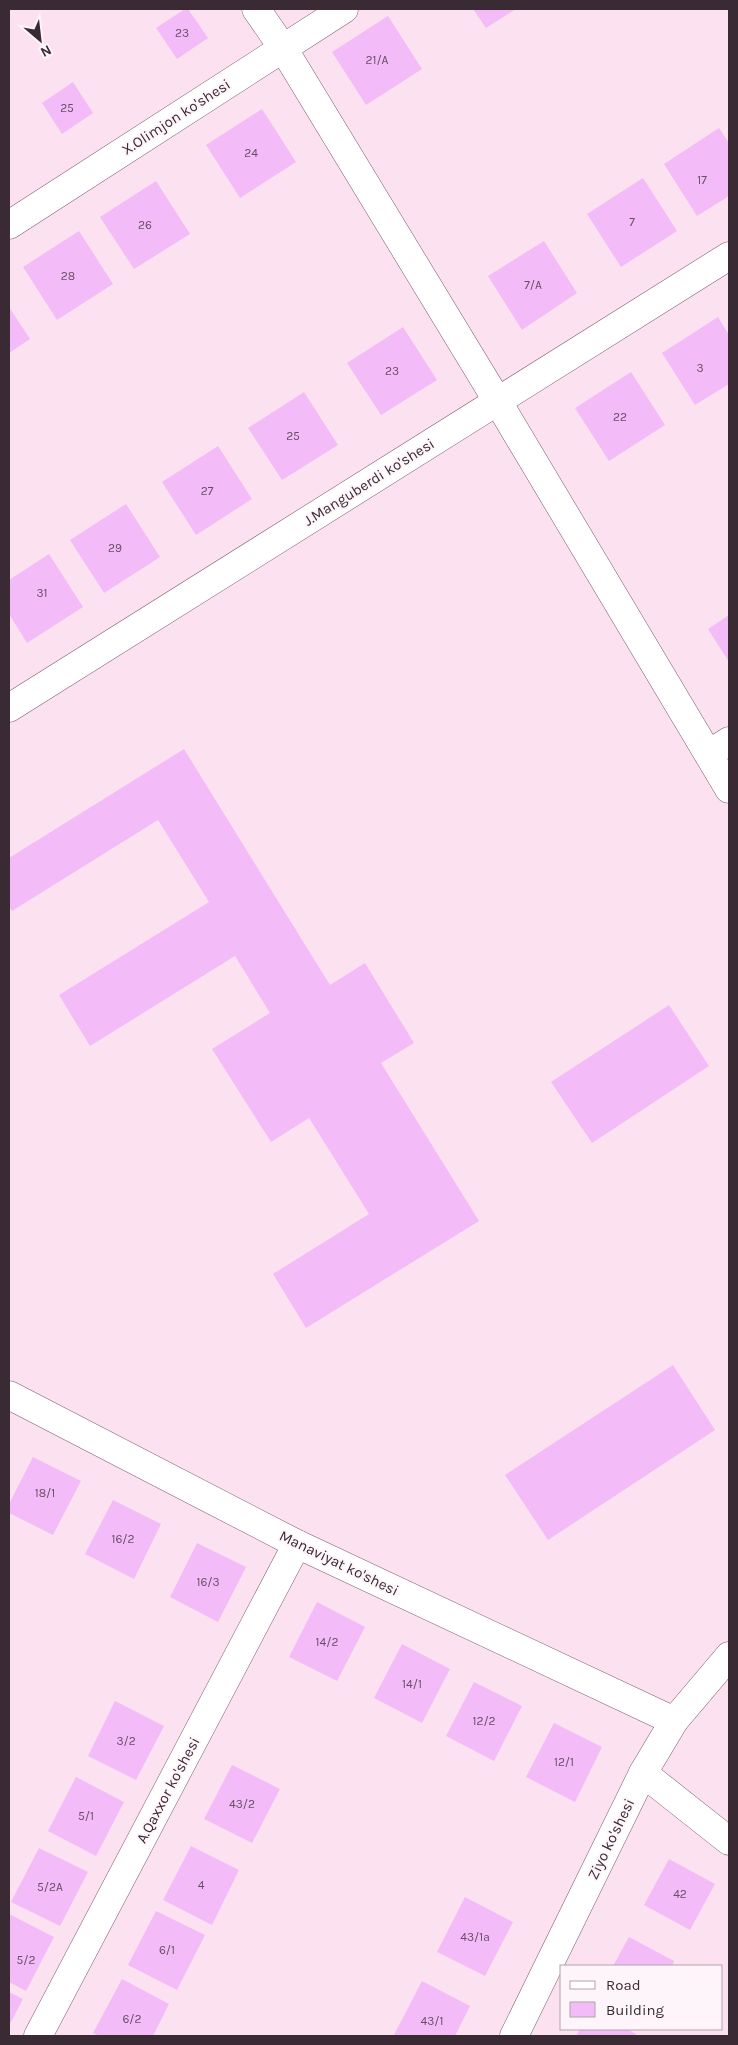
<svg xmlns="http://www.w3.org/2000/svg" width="738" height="2045" font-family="Karla,sans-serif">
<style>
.building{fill:#f3bbf8}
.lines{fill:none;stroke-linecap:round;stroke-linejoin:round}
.minor-casing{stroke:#7f5c70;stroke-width:29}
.minor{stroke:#fff;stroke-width:28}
.labels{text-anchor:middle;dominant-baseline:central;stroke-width:4;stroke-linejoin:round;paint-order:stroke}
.number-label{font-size:12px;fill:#684e64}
.street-label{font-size:15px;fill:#3a2a33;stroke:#fef5fa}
</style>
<rect width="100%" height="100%" fill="#fce2f0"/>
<g class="building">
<polygon points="185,9 188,9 208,38 177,59 156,28"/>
<polygon points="473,9 516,9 486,28"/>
<polygon points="388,16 422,69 366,105 332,52"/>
<polygon points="73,82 93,113 62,134 42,103"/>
<polygon points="262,109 296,162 240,198 206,145"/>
<polygon points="719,128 729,143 729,196 697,216 664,164"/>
<polygon points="643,178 677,231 621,267 587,214"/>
<polygon points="156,181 190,234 134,269 100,217"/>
<polygon points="79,231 113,284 57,320 23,267"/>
<polygon points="544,241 577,293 522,330 488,276"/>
<polygon points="9,307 30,339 9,353"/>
<polygon points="718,317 729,335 729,384 695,405 662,353"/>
<polygon points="403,327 437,380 381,415 347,363"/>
<polygon points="631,372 665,425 609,461 575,408"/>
<polygon points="304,392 338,445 282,480 248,428"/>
<polygon points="218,446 252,499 196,535 162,482"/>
<polygon points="126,504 160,557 104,593 70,540"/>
<polygon points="49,554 83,607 27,643 9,614 9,580"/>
<polygon points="729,615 729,662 708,629"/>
<polygon points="184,749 330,985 365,963 414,1043 381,1063 479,1221 306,1328 273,1274 369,1214 309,1118 271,1142 212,1049 270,1013 235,956 90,1046 59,995 209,902 158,820 12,911 9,906 9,858"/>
<polygon points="669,1005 709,1066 592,1143 551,1082"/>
<polygon points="673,1365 715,1430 548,1540 505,1475"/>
<polygon points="33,1457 81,1481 53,1535 9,1513 9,1504"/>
<polygon points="113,1500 161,1524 134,1579 85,1554"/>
<polygon points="197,1543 246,1567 218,1622 170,1597"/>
<polygon points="317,1602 365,1627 337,1681 289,1657"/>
<polygon points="402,1644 450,1669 422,1723 374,1698"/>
<polygon points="474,1682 522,1706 494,1761 446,1736"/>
<polygon points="115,1701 164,1726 136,1780 88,1756"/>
<polygon points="554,1723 602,1747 575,1802 526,1777"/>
<polygon points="232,1765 280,1789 252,1843 204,1819"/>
<polygon points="76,1777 124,1802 96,1856 48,1831"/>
<polygon points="191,1846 239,1870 212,1925 163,1900"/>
<polygon points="39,1848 88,1872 60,1926 11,1902"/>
<polygon points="669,1859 715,1884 690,1930 644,1905"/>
<polygon points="465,1897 513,1922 485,1976 437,1952"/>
<polygon points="156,1911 205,1935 177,1990 128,1965"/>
<polygon points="9,1914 54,1937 26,1991 9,1982"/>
<polygon points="629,1937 674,1961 672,1966 613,1966"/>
<polygon points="122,1979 169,2004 153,2036 99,2036 93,2033"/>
<polygon points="422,1981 470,2006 455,2036 394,2035"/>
<polygon points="9,1992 23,1999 9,2026"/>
<polygon points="580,2029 627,2029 636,2034 635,2036 576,2036"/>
</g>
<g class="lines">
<g class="minor-casing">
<g id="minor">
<polyline points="256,9 283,48 498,402 729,789"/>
<polyline points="9,225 344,9"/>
<polyline points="9,708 729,256"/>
<polyline points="709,754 729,741"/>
<polyline points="9,1395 297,1544 674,1721"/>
<polyline points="643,1773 729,1841"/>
<polyline points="38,2036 297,1544"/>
<polyline points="514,2036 643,1773 674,1721 729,1656"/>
</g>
</g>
<use href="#minor" class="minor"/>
</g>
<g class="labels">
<g class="number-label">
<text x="182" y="33">23</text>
<text x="377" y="60">21/A</text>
<text x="67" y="108">25</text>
<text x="251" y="153">24</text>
<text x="702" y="180">17</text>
<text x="632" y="222">7</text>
<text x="145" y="225">26</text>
<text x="68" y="276">28</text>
<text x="533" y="285">7/A</text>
<text x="700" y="368">3</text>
<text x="392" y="371">23</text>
<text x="620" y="417">22</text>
<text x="293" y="436">25</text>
<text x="207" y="491">27</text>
<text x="115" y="548">29</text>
<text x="42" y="593">31</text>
<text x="45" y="1493">18/1</text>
<text x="123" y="1539">16/2</text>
<text x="208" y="1582">16/3</text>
<text x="327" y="1642">14/2</text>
<text x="412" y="1684">14/1</text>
<text x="484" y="1721">12/2</text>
<text x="126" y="1741">3/2</text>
<text x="564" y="1762">12/1</text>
<text x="242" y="1804">43/2</text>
<text x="86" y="1816">5/1</text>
<text x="201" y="1885">4</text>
<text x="50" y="1887">5/2A</text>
<text x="680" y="1894">42</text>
<text x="475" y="1937">43/1a</text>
<text x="167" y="1950">6/1</text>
<text x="26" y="1960">5/2</text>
<text x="132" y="2019">6/2</text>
<text x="432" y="2021">43/1</text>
</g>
<g class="street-label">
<text transform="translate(176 117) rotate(-33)">X.Olimjon ko'shesi</text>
<text transform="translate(369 482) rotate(-32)">J.Manguberdi ko'shesi</text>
<text transform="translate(339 1563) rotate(26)">Manaviyat ko'shesi</text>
<text transform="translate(168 1790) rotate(-62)">A.Qaxxor ko'shesi</text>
<text transform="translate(611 1839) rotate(-64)">Ziyo ko'shesi</text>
</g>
</g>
<rect width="738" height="2045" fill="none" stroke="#3a2a33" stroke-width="20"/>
<rect x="560" y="1965" width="162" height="65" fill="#fef5fa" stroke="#b0a4aa"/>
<rect x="570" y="1981" width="25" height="8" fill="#ffffff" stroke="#b0a4aa"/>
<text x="606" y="1990" font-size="15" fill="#3a2a33">Road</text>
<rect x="570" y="2002" width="25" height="15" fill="#f3bbf8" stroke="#b0a4aa"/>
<text x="606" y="2015" font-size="15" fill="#3a2a33">Building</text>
<g transform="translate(40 40) rotate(152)" stroke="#fef5fa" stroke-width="4" paint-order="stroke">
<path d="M0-4L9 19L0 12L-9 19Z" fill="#3a2a33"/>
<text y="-8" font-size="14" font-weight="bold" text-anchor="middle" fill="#3a2a33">N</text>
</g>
</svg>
